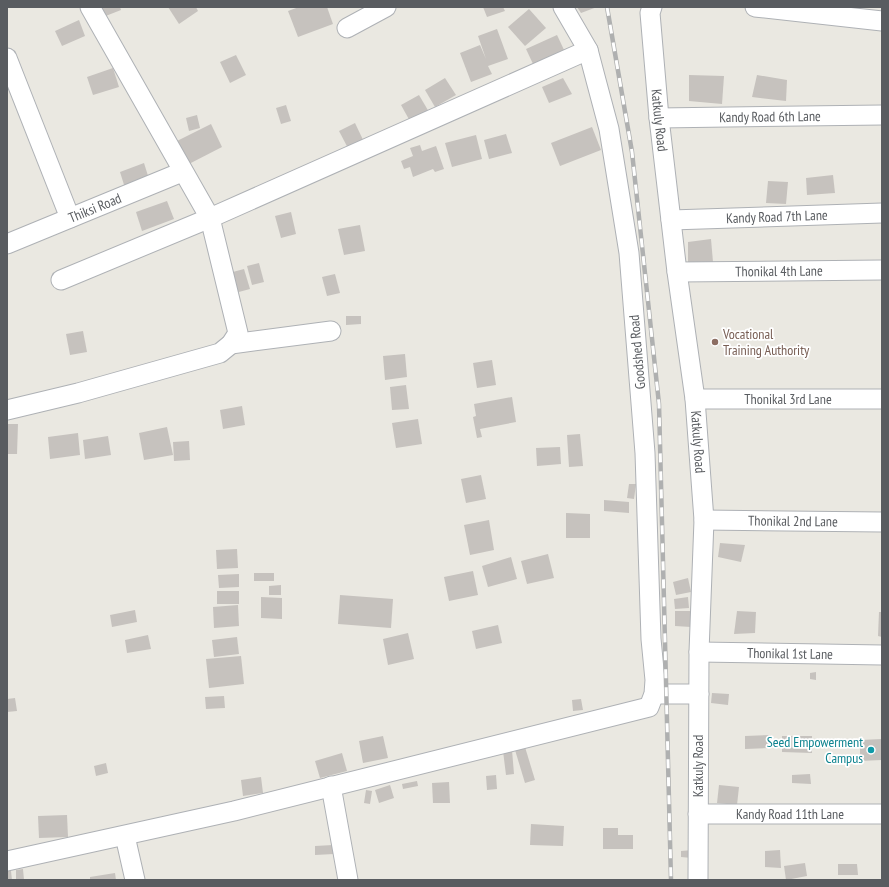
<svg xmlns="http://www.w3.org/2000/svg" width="889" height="887" font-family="'PT Sans Narrow',sans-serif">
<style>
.building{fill:#c6c2be}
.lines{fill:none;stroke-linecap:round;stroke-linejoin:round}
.minor-casing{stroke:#aeb1b5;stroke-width:21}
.minor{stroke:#fff;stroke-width:19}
.rail-casing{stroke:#afb0b0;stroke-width:4.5}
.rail{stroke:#fff;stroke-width:3;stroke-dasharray:9;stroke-linecap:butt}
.education-dot{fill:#8d6e63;stroke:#fff;stroke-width:1.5}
.culture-dot{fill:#0f9aa8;stroke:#fff;stroke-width:1.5}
.labels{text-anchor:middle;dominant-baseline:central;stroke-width:3.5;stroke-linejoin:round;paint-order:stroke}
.street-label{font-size:14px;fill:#595c60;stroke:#fff}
.education-label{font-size:14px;fill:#785e54;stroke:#fff;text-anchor:start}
.culture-label{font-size:14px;fill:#0d838f;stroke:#fff;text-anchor:end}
</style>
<rect width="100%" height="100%" fill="#eae8e1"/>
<g class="building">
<polygon points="94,7 120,7 121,10 98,19"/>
<polygon points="168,7 196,7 198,11 179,24"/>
<polygon points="299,7 327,7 333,24 298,37 288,11"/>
<polygon points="483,7 503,7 505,11 487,17"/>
<polygon points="577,7 597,7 581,13"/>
<polygon points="529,9 546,28 525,46 508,27"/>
<polygon points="79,20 85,36 62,46 55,31"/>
<polygon points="497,29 508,59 488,66 492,74 471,82 460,53 480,45 486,59 478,36"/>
<polygon points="557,35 565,52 534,66 526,49"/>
<polygon points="236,55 246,75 230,83 220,62"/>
<polygon points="113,68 119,87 93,95 87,77"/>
<polygon points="689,75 724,76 722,104 689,101"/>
<polygon points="757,75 787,80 786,101 752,97"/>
<polygon points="445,78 456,95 435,107 425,90"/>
<polygon points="563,78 572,94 549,103 542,87"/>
<polygon points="419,95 429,112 411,123 401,105"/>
<polygon points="286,105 291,121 281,124 276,108"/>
<polygon points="197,115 200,128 189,131 186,118"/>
<polygon points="355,123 365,144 350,152 339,131"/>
<polygon points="211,124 222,147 185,166 173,143"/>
<polygon points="592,127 601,150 560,166 551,143"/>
<polygon points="506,134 512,153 489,159 484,140"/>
<polygon points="476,135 482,159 452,167 445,143"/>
<polygon points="420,145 422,151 436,146 444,169 435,172 433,169 413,177 410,167 404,169 401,161 413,156 410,148"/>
<polygon points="144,163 149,179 125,188 120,172"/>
<polygon points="833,175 835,193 807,195 806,178"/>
<polygon points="768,181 788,182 786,204 766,203"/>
<polygon points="167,201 174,219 142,231 136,212"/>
<polygon points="291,212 296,234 281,238 275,216"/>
<polygon points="360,225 365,251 344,255 338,229"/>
<polygon points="711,239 713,262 688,265 688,242"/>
<polygon points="259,263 264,282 252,285 247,266"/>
<polygon points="244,269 250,289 235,293 229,273"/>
<polygon points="335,274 340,293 327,296 322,277"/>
<polygon points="346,316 361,316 361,324 346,325"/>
<polygon points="83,331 87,352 70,355 66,334"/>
<polygon points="405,354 407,377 385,380 383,356"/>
<polygon points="492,360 496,385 477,388 473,363"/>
<polygon points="406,385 409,409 392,410 390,387"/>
<polygon points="512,397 516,422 480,429 482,437 477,438 473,417 476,416 474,404"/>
<polygon points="242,406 245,425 223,429 220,410"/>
<polygon points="418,419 422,444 396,448 392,423"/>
<polygon points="7,424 18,424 17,454 7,454"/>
<polygon points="167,427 173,455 144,460 139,433"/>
<polygon points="78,433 80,455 50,459 48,437"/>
<polygon points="580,434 583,466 569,467 567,435"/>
<polygon points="108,436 111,455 85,459 83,440"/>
<polygon points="189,441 190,460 174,461 173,442"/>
<polygon points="560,447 561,464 537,466 536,448"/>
<polygon points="481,475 486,499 466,503 461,479"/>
<polygon points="629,484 636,484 634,499 627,498"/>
<polygon points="604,500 629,502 629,513 604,511"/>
<polygon points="566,513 590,514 590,538 566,538"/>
<polygon points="489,520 494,550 470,555 464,525"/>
<polygon points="720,543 745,545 741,562 718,557"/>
<polygon points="237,549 238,568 217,569 216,550"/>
<polygon points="548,554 554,578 527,584 521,561"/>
<polygon points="511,557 517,579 488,587 482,566"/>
<polygon points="473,571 478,595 449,601 444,577"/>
<rect x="254" y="573" width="20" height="8"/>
<polygon points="239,574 239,587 219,588 218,575"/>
<polygon points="688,578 691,592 676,595 673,582"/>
<polygon points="281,585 281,595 269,595 269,586"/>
<rect x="217" y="591" width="22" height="13"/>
<polygon points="340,595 393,599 391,628 338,624"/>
<polygon points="261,597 282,598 282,619 261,618"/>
<polygon points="688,597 689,608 675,609 674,599"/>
<polygon points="238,605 239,626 214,628 213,607"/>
<polygon points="135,610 137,622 112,627 110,615"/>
<polygon points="675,611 691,611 691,627 675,626"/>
<polygon points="737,611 756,612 755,633 734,634"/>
<polygon points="879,612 882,612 882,637 878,636"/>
<polygon points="498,625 502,643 476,649 472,631"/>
<polygon points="408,633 414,659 388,665 383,639"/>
<polygon points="148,635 151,649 127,653 125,640"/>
<polygon points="237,637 239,654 214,657 212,640"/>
<polygon points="241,656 244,684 209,688 206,659"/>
<polygon points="816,672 816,680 810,679 810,673"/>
<polygon points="712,693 729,694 728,705 711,703"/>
<polygon points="224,696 225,708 206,709 205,697"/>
<polygon points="15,698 17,711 7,712 7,699"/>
<polygon points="581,699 583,710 573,711 572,700"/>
<polygon points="771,735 771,748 745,749 745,736"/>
<polygon points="383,736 388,758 363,763 359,741"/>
<polygon points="782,736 812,736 812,753 782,752"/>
<polygon points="882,739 882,760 860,761 860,740"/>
<polygon points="525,747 535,780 525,783 515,750"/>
<polygon points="512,750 514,774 506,775 503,751"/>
<polygon points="342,753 347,771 320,778 315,761"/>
<polygon points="106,763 108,773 96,776 94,766"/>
<polygon points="810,774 811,784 792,783 792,775"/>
<polygon points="496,775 497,789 487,790 486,776"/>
<polygon points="261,777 263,793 243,796 241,780"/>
<polygon points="417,781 418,786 403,789 402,784"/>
<polygon points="449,782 450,803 433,803 432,783"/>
<polygon points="390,785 394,798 379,803 375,790"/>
<polygon points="719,785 739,787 737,805 717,803"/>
<polygon points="366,790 372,791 370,804 364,803"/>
<polygon points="67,815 68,837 39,838 38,816"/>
<polygon points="531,824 564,826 563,846 530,845"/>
<polygon points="603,828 618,828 618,835 633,835 633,849 603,849"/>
<polygon points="333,845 334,854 315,855 315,846"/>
<polygon points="693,850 692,858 681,857 681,851"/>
<polygon points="780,850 781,868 765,867 765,851"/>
<polygon points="805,863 807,876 786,880 784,866"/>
<polygon points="838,864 857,864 858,875 838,875"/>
<polygon points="23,869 24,880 16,880 16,870"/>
<polygon points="7,871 11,871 12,880 7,880"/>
<polygon points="115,873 116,880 90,880 90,877"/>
</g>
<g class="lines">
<g class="minor-casing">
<g id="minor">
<path id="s1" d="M 652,7 L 650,13 L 659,118 L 677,272 L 695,399 L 704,520 L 699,652 L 698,880"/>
<polyline points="755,7 882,21"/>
<polyline points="347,28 386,7"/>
<polyline points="7,58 70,218"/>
<path id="s2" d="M 659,118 L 882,115"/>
<path id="s3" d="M 671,220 L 882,213"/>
<path id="s4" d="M 7,244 L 182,172"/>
<path id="s5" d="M 677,272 L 882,270"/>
<polyline points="61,280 210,218 588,50"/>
<polyline points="231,344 331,331"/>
<path id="s6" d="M 695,399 L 882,399"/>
<polyline points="7,410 78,393 220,353 231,344 238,333 210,218 90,7"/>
<path id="s7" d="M 704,520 L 882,522"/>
<path id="s8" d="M 699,652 L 882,655"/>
<polyline points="654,694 699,694"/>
<polyline points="331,786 348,880"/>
<path id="s9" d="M 698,814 L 882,814"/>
<polyline points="125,836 135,880"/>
<polyline points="7,861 234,811 649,707 654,694 655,680 651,639 645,453 629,253 609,129 597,84 588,50 563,7"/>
</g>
</g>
<use href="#minor" class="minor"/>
<g class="rail-casing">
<polyline id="rail" points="607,7 632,152 659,404 671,880"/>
</g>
<use href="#rail" class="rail"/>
</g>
<circle class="education-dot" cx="715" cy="342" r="4"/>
<circle class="culture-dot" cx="871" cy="750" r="4"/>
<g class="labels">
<g class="street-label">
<text stroke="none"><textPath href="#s2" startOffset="111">Kandy Road 6th Lane</textPath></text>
<text stroke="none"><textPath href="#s1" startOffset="114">Katkuly Road</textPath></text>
<text stroke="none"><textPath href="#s4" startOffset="95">Thiksi Road</textPath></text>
<text stroke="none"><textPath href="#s3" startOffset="106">Kandy Road 7th Lane</textPath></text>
<text stroke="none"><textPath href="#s5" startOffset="102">Thonikal 4th Lane</textPath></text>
<text transform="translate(637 352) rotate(-95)">Goodshed Road</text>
<text stroke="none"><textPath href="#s6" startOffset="93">Thonikal 3rd Lane</textPath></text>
<text stroke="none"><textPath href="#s1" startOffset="438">Katkuly Road</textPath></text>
<text stroke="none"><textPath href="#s7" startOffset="89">Thonikal 2nd Lane</textPath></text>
<text stroke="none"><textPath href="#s8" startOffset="91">Thonikal 1st Lane</textPath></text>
<text transform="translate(698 766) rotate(-90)">Katkuly Road</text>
<text stroke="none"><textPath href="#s9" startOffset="92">Kandy Road 11th Lane</textPath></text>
</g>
<g class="education-label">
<text x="723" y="334">Vocational<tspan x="723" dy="16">Training Authority</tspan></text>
</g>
<g class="culture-label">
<text x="863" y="742">Seed Empowerment<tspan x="863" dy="16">Campus</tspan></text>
</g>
</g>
<rect width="889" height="887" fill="none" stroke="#595c60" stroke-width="16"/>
</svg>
